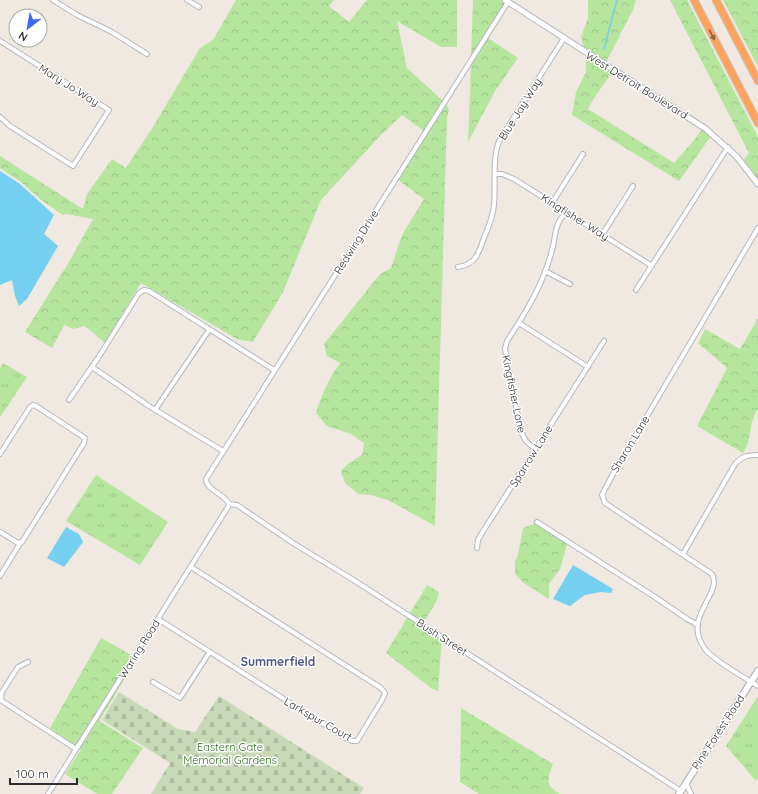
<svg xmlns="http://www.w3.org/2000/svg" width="758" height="794" font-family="Quicksand,sans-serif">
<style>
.grass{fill:url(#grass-tufts)}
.forest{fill:url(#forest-crowns)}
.cemetery{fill:url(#cemetery-stones)}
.water{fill:#75cff0}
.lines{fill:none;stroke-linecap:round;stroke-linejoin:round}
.stream{stroke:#75cff0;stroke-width:1.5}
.minor-casing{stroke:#b4b7c1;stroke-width:6}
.tertiary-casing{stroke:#b4b7c1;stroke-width:7}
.secondary-casing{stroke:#b4b7c1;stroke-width:8}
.motorway-casing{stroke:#c9c9c9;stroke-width:9}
.minor{stroke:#fff;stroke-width:4}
.tertiary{stroke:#fff;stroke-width:5}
.secondary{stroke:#fff;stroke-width:5.5}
.motorway{stroke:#ffa35c;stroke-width:7}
.oneway{fill:#8c6343}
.labels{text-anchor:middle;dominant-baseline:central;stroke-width:3;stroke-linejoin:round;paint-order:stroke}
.street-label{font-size:11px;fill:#2e2e2e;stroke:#fff}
.park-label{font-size:11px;fill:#2c6e1b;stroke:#fff}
.neighbourhood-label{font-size:12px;font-weight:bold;fill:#4d5680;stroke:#fff}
</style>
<defs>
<pattern id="grass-tufts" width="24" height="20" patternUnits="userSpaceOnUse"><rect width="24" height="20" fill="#b6e59e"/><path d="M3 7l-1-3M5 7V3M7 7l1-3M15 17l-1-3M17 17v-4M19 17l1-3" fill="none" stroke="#9dc588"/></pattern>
<pattern id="forest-crowns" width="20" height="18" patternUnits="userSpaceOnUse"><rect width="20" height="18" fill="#b6e59e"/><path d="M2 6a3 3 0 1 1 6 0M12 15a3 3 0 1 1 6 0" fill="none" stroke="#9dc588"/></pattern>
<pattern id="cemetery-stones" width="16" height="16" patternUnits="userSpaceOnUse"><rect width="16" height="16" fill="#c8d9b8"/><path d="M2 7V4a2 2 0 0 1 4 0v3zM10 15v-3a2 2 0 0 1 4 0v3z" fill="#acbb9e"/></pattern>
</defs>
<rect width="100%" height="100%" fill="#efe9e1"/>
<g class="grass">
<polygon points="3,363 27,377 0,417 0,368"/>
<polygon points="96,475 168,522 140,565 66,521"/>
<polygon points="758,696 758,778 756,781 726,746"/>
</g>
<g class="forest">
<polygon points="236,0 334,0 329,6 349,22 367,0 457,0 457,47 441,47 397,21 407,68 443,101 424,131 402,115 379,137 321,200 283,292 253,342 237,339 141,283 105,343 85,326 74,329 64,325 52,348 25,332 69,262 93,219 66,214 63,215 41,200 21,182 0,168 0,156 83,209 87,194 112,159 126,168 153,127 200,48 213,40"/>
<polygon points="473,0 500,0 505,3 471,56"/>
<polygon points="588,0 636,0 633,10 606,62 584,48 581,37 588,18"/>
<polygon points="670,0 687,0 758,137 758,179 744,160 749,153"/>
<polygon points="723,0 758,0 758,67"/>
<polygon points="488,38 518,58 495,91 468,142 471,65"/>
<path d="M 586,55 L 612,72 C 604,85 594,96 588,109 L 674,163 L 695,139 L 702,129 L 711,136 L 679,181 L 572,115 L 576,92 L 586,72 Z"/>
<path d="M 446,104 L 449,109 L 447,118 L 435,526 L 388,500 L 371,495 L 358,494 L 345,483 L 341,471 L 349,463 L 362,455 L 364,443 L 351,434 L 327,426 L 316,413 C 322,394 328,380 340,363 L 327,356 L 324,344 L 380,274 L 391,268 L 402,235 L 424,199 L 398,180 Z"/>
<path d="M 758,318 L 758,409 C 748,422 753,440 743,453 L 697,426 L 727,368 L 698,343 L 705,329 L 740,349 Z"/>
<polygon points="533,524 537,525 567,544 560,569 549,584 549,599 524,583 515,574 515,561 518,555 523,528"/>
<polygon points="427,585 439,592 437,600 423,624 442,637 438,691 431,688 386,653"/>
<polygon points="101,638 133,656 76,746 50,728"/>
<polygon points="137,658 100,720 101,722 143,748 112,794 97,794 65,774 81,750 79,749"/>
<path d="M 461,708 L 553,764 C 548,779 544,785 560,794 L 479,794 L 460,782 Z"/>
</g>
<polygon class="cemetery" points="119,692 178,729 195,732 219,696 364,788 360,794 151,794 170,763 102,720"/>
<g class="water">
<polygon points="0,171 20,184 54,215 44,234 58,246 27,299 19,306 15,296 12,280 0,285"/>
<polygon points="66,527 79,534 83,542 64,567 47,558"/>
<path d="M 573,565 L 613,589 L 611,593 L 601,592 L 585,595 L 570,606 C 566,605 559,601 553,599 Z"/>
</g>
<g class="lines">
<polyline class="stream" points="604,49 617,0"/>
<g class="minor-casing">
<g id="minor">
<polyline points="53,0 77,15 112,32 147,54"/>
<polyline points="187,0 199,7"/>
<polyline points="0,41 109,110 73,166 10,126 0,117"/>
<polyline points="495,174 502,174 514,179 652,266"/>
<polyline points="552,203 583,154"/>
<path d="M 758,228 L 614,472 L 602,495 L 605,503 L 712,574 C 723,595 681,617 705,649 C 713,660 745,678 758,686"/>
<polyline points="602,235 633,186"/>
<path d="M 458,267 C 473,265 478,256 482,243 C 487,231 493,218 494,205 C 496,184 492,160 499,141 L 564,38"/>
<polyline points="545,271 570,284"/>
<polyline points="636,290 728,147"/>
<polyline points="519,323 588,367"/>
<polyline points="92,367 149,406 223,451"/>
<polyline points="69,400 98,358 139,293 144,290 149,291 274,370"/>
<polyline points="155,410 209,330"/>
<path d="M 535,449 L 526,441 L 521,432 L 505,349 L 507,341 C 527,311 545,281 553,246 C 556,233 555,222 567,212"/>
<polyline points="0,454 30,407 33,405 36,406 85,438 84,443 22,542 18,543 0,532"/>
<path d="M 229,504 C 225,494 206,490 206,479 L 508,2"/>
<polyline points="229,504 237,505 293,543 352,579 681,791"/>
<polyline points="537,522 655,597 687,619 698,625"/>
<polyline points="477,548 478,540 482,533 604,341"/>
<path d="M 683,554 L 735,464 C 742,456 748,455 758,455"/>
<polyline points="0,576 21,542"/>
<polyline points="158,619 347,739 352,741 357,741 382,700 385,693 381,688 191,567"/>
<polyline points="28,662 18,667 2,692 1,698 2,701 76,749"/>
<polyline points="153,682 180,698 209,653"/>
<polyline points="686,783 691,794"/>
<polyline points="48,794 228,507 229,504"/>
</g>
</g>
<g class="tertiary-casing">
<polyline id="tertiary" points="505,0 706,129 737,157 758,184"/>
</g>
<g class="secondary-casing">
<polyline id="secondary" points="679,794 758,671"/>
</g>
<g class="motorway-casing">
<g id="motorway">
<polyline points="694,0 758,123"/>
<polyline points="716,0 758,81"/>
</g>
</g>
<use href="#minor" class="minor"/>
<use href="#tertiary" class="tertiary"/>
<use href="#secondary" class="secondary"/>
<use href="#motorway" class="motorway"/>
</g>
<defs><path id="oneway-solid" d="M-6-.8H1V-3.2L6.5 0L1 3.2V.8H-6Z"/></defs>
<use class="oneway" href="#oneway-solid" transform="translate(712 35) rotate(63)"/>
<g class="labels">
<g class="street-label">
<text transform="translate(69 85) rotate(32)">Mary Jo Way</text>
<text transform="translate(637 85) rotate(32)">West Detroit Boulevard</text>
<text transform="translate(520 109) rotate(-58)">Blue Jay Way</text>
<text transform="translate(575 217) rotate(32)">Kingfisher Way</text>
<text transform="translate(356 242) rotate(-58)">Redwing Drive</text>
<text transform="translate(514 394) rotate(78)">Kingfisher Lane</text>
<text transform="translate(630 444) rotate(-59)">Sharon Lane</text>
<text transform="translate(531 456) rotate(-58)">Sparrow Lane</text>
<text transform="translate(442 637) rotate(33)">Bush Street</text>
<text transform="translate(139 649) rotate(-58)">Waring Road</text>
<text transform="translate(318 719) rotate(30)">Larkspur Court</text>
<text transform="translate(718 732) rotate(-57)">Pine Forest Road</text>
</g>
<g class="park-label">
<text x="230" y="747">Eastern Gate<tspan x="230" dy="13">Memorial Gardens</tspan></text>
</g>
<g class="neighbourhood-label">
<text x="278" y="661">Summerfield</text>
</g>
</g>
<g transform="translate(28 28) rotate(211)"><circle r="19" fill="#ffffff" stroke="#ababab"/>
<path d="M0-3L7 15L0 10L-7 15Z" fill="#4264fb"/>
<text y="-6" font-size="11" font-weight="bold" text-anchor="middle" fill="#2e2e2e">N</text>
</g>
<path d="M10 778v6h67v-6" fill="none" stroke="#2e2e2e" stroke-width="2"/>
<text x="16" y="778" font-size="12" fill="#2e2e2e" stroke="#ffffff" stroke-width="3" paint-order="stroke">100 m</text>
</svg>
